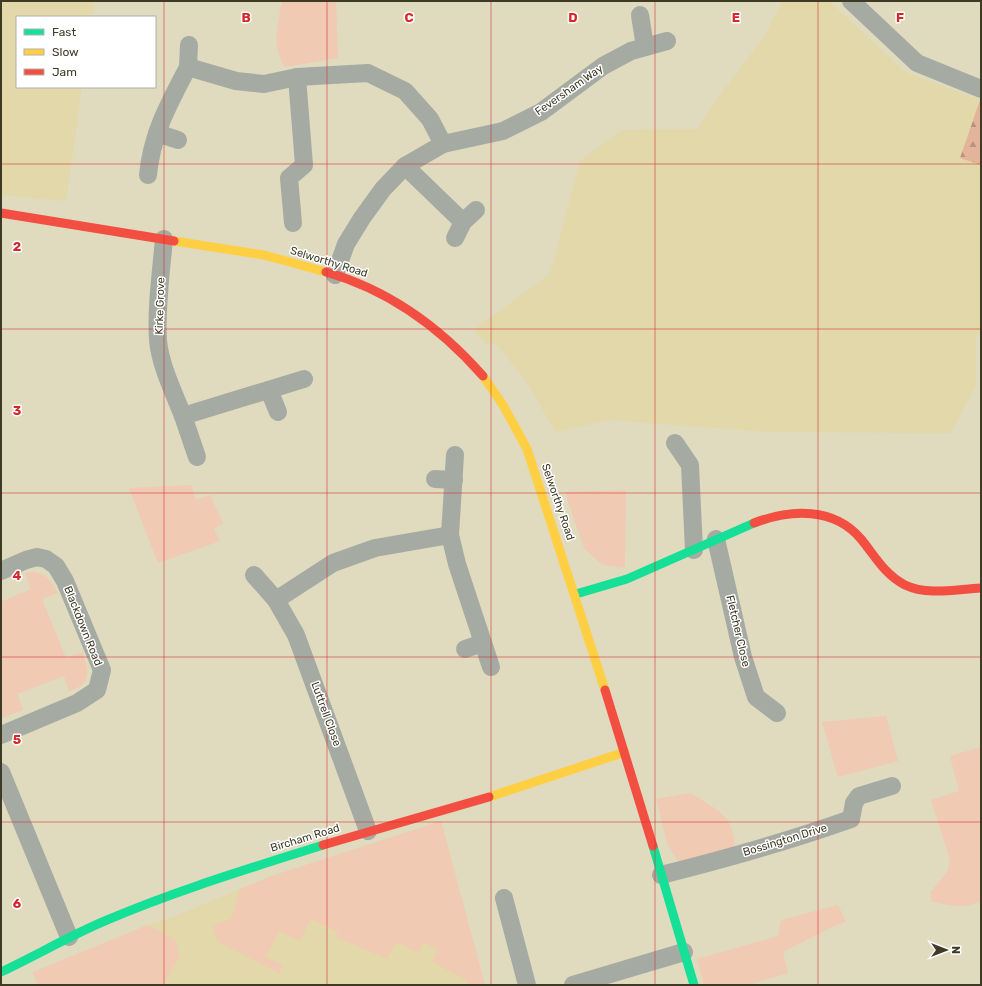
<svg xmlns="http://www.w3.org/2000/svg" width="982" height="986" font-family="Rubik,sans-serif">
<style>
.built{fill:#e2d8aa}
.grass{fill:#f0cab2}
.forest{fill:url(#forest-firs)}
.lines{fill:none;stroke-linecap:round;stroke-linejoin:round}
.street{stroke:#a5aba3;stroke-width:18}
.fast{stroke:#16e098;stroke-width:9}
.slow{stroke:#ffcf43;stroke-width:9}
.jam{stroke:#f24e42;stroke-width:9}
.grid{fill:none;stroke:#d62828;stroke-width:1;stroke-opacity:0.55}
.labels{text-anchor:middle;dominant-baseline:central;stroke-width:3;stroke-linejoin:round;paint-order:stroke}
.street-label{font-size:11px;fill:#3e3a25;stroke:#fff}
.grid-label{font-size:13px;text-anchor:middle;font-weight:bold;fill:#d62828;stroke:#fff;stroke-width:3;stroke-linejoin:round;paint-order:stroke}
</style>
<defs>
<pattern id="forest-firs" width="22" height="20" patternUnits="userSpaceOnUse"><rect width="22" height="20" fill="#e3b499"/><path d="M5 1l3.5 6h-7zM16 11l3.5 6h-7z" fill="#b9937d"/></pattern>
</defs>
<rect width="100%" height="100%" fill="#e0dabe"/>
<g class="built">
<polygon points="1,1 95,1 92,17 17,17 17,87 82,87 66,201 1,195"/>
<polygon points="782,1 829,1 905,72 980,100 961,158 981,165 981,334 976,335 976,386 950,433 767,432 609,420 555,432 531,388 500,348 494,343 487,344 474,330 550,274 580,161 622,130 697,129 723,91 764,37"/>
<polygon points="441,821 485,985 37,985 33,972 148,925 176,916 269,877"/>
</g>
<g class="grass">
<path d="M 282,1 L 336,1 L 338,58 L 285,67 C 271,47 278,24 282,1 Z"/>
<polygon points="191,485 196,500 210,495 223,523 214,529 220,541 158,563 129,488"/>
<polygon points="626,490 625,568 602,565 584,548 565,492"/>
<path d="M 29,572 C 45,571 51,580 58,593 L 42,599 L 66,658 L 82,652 C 90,672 92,683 69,692 L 64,676 L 17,694 L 23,710 L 1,718 L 1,602 L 31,589 L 25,574 Z"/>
<polygon points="886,716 898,761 838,777 822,722"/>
<path d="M 981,747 L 981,901 C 966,910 948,905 932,902 L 930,893 L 947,872 L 950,860 L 931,800 L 959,791 L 950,756 Z"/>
<path d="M 691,793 C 701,800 718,809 725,817 C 732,824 736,842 734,851 L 697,860 L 678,861 L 667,843 L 656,799 Z"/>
<polygon points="441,821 485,985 468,985 467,980 432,962 438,950 424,943 418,953 396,942 387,959 336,937 338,932 311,919 300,941 279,931 266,957 283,965 279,973 217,941 212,926 231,919 240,889 269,877"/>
<polygon points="838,905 846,922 834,926 783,952 788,973 748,985 704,985 697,959 778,936 781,920"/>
<polygon points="148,925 175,940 180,956 163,985 37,985 33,972"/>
</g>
<polygon class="forest" points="980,100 981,100 981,165 960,158"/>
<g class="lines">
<g class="street">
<polyline points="851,1 917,63 981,89"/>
<polyline points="640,15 645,47"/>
<polyline points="188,67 189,45"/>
<polyline points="157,133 178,140"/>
<polyline points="405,166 463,222"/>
<path d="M 148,175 C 152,133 169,104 188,67 L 236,81 L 264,84 L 297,77 L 368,73 L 405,91 L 430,119 L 443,144"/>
<polyline points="293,223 289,178 304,165 297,77"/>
<polyline points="455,238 463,222 476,210"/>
<path d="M 164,239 C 161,273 156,307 158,340 C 160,365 174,393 183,416 L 304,379"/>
<polyline points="335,275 346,244 362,218 383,189 405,166 443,144 503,131 541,112 603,66 631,51 667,41"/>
<polyline points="269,390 278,412"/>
<polyline points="183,416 197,457"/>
<polyline points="675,443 690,465 694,550"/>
<polyline points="435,479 454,480"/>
<polyline points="450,535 455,455"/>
<polyline points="716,539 743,657 756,697 777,713"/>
<polyline points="1,571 26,560 37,557 46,559 56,566 65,581 102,670 97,690 77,703 1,735"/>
<polyline points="254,575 276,600 296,635 368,831"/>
<polyline points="276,600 333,563 375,548 450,535 457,564 491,667"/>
<polyline points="465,649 483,643"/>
<polyline points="1,772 69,937"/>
<path d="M 661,875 C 725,859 789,841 851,819 L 854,803 L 859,796 L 892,786"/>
<polyline points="504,898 527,985"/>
<polyline points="573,985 684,952"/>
</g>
<g class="fast">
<polyline points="576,594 627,579 754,523"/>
<polyline points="653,846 694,985"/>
<path d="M 1,972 C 37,955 71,935 107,920 C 177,890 251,868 323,845"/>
</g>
<g class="slow">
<polyline points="174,241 264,255 326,272"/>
<polyline points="483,376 503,405 527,449 605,690"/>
<polyline points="489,797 625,752"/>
</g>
<g class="jam">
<polyline points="1,213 174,241"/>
<path d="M 326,272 C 389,290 440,327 483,376"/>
<path d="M 754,523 C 791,509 834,507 861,539 C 875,556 885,575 905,585 C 928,596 957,589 981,588"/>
<polyline points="605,690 653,846"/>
<polyline points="323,845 489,797"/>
</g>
</g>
<path class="grid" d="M 164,1 L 164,985M 327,1 L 327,985M 491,1 L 491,985M 655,1 L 655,985M 818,1 L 818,985M 1,164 L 981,164M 1,329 L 981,329M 1,493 L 981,493M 1,657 L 981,657M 1,822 L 981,822"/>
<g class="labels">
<g class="street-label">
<text transform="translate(569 90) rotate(-35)">Feversham Way</text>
<text transform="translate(329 262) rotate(17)">Selworthy Road</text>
<text transform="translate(160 306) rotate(-88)">Kirke Grove</text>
<text transform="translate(558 502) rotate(71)">Selworthy Road</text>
<text transform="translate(83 626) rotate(68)">Blackdown Road</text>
<text transform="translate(738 631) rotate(77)">Fletcher Close</text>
<text transform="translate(326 714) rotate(70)">Luttrell Close</text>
<text transform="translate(305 838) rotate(-17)">Bircham Road</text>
<text transform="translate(785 840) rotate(-17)">Bossington Drive</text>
</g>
</g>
<g class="grid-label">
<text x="246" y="22">B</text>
<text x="409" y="22">C</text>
<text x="573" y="22">D</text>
<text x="736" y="22">E</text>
<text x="900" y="22">F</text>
<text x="17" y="251">2</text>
<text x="17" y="415">3</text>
<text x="17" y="580">4</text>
<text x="17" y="744">5</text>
<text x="17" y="908">6</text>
</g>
<rect width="982" height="986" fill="none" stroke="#3e3a25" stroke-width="4"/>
<rect x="16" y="16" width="140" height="72" fill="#ffffff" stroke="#b2b0a8"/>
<rect x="24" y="29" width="20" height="6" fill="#16e098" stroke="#b2b0a8"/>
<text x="52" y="36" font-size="12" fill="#3e3a25">Fast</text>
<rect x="24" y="49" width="20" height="6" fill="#ffcf43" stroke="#b2b0a8"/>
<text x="52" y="56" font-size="12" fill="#3e3a25">Slow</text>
<rect x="24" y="69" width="20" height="6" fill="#f24e42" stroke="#b2b0a8"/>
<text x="52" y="76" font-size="12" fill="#3e3a25">Jam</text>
<g transform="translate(946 950) rotate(90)" stroke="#ffffff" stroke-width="3" paint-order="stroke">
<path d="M0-3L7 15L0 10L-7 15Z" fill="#3e3a25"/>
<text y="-6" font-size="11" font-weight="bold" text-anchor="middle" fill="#3e3a25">N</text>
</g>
</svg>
